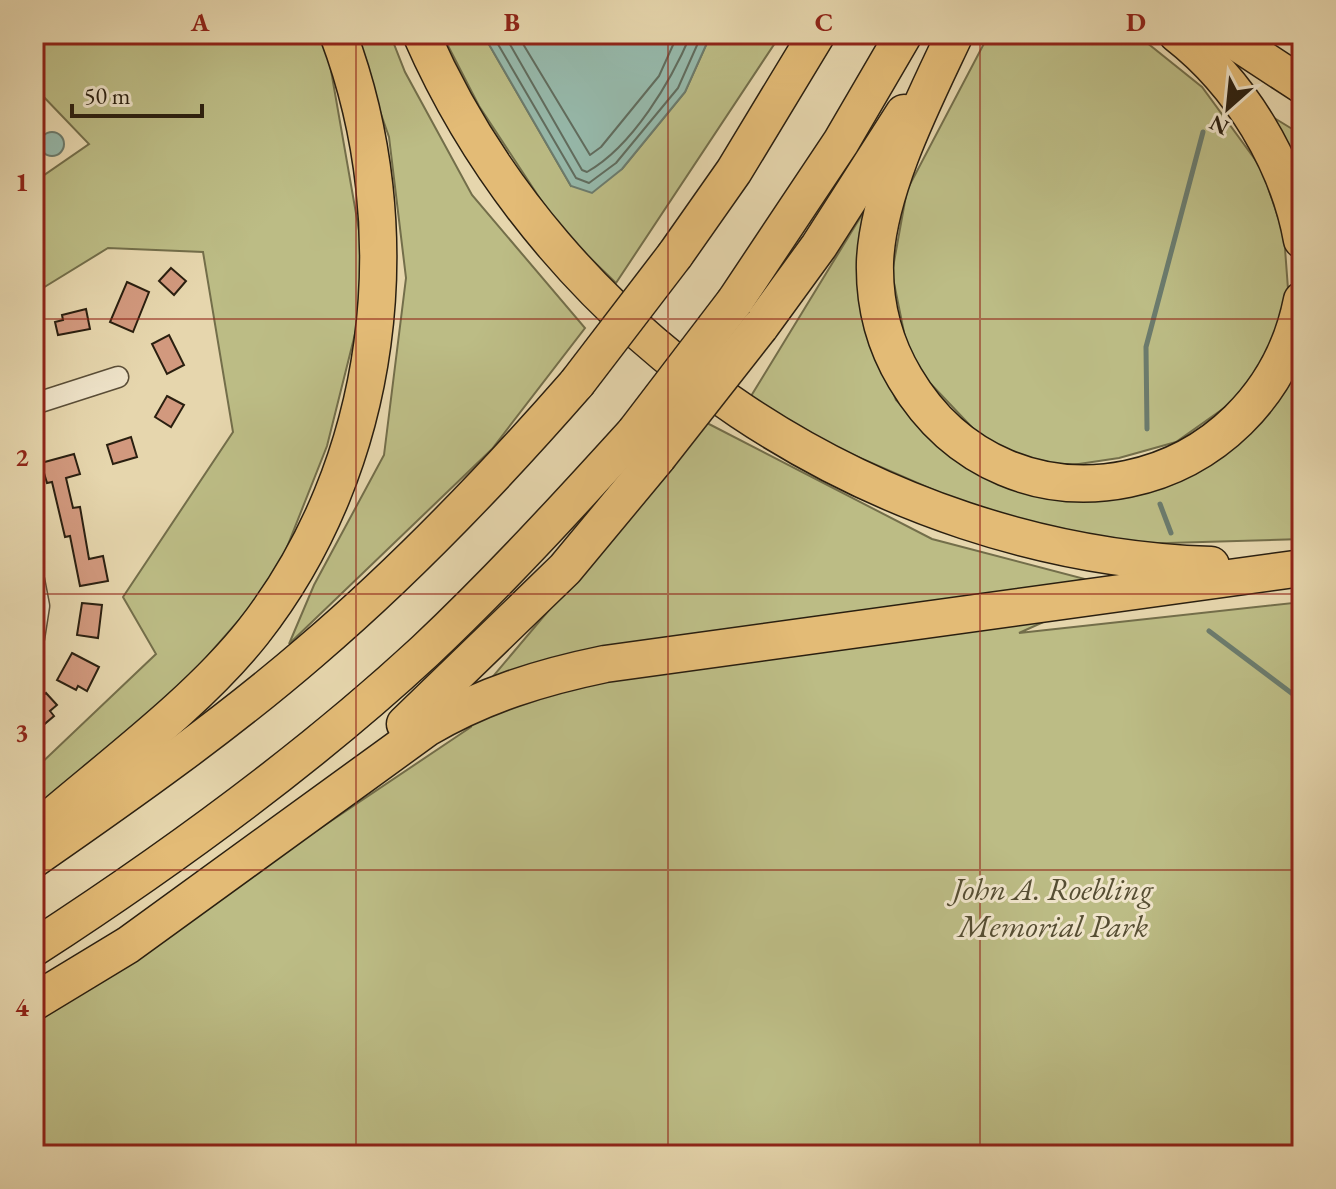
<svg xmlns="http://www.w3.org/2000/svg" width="1336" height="1189" font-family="'EB Garamond',serif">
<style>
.green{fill:#bcbc85;stroke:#736e4a;stroke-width:2}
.water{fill:#96b9ab;stroke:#6b7b6d;stroke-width:2}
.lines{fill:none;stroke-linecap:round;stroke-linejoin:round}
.shore{stroke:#606c5e;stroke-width:2}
.stream{stroke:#6b7b6d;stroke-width:5}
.building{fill:#d2997e;stroke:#2a1f10;stroke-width:2}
.street-casing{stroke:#594d37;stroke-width:23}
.highway-casing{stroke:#2a1f10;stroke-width:39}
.street{stroke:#efe4ca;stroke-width:20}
.highway{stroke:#e3bb76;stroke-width:36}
.highway-bridge-casing{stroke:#2a1f10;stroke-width:39;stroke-linecap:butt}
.highway-bridge{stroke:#e3bb76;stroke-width:36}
.grid{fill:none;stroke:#8f2418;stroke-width:2;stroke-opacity:0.55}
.labels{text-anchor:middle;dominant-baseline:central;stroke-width:6;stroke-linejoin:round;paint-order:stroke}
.park-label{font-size:32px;font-style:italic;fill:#564e33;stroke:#efe4ca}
.neatline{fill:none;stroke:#8f2418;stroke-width:3}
.grid-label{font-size:26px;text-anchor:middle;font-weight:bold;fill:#8f2418}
</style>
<rect width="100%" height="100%" fill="#e6d6ad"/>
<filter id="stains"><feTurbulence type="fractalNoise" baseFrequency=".0025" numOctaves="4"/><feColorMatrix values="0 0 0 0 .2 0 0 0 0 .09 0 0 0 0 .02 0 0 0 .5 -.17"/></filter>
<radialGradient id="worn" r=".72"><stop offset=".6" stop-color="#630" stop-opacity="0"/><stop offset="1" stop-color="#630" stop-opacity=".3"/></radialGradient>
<g class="green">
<polygon points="34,34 318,34 329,59 368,282 327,446 274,580 177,691 34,812 34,770 156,654 123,597 233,432 203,252 108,248 38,291 34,285 34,194 40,178 89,144 39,92 34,94"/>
<polygon points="353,34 390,34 405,72 472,195 585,328 492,449 289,644 314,585 384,455 406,278 389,137"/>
<polygon points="442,34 483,34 571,186 622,169 685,92 711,34 781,34 616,283 560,229 479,106"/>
<polygon points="989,34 1136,34 1202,87 1262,169 1284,235 1288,289 1276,349 1234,401 1176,442 1119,458 1052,468 983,439 910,362 892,273 907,190"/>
<polygon points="1271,116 1302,135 1302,166"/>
<polygon points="863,213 864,321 896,400 953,457 1019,490 1105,499 1173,484 1238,441 1293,380 1302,356 1302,539 1133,544 1014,525 796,430 748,401"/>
<polygon points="707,423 932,539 1119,588 1019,633 1302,602 1302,1155 34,1155 34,1020 471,727 479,693"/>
</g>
<g class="water">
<polygon points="483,34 711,34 685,92 622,169 592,193 571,186"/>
<circle cx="52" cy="144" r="12"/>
</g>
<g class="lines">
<g class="shore">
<polyline points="492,34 576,178 589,183 616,163 678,88 702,34"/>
<path d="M 504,34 L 582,170 L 587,172 C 633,146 671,81 691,34"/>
<polyline points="517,34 590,155 601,147 659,76 678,34"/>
</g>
<g class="stream">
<polyline points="1147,429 1146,347 1203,132"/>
<polyline points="1160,504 1171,533"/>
<polyline points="1209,631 1302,701"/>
</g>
</g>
<g class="building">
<polygon points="171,268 186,281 174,295 159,281"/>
<polygon points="127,282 149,292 133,332 110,322"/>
<polygon points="86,309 90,329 58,335 55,322 63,320 62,315"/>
<polygon points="169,335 184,365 167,374 152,344"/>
<polygon points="167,396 184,405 171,427 155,417"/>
<polygon points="131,437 137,457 113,464 107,445"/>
<polygon points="74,454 80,474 66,478 73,508 80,507 89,559 103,556 108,581 80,586 70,536 65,537 52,482 47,483 41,463"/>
<polygon points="82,603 102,605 98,638 77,635"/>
<polygon points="72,653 99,667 87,691 78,686 76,690 57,680"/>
<polygon points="34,693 39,699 46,693 57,705 50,711 54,716 34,733"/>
</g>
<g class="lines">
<g class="street-casing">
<g id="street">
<polyline points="34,404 118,377"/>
<polyline points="34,580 39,606 34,638"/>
</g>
</g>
<g class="highway-casing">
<g id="highway">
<path d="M 421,34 C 555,341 876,554 1211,565"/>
<path d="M 955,34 C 924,100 878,189 875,262 C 874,303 884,343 905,378 C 1009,554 1263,497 1302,300"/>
<path d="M 1177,34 C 1240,83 1288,162 1302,240"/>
<polyline points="1224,34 1302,85"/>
<polyline points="675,255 734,171 817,34"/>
<polyline points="735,301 841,142 904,34"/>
<polyline points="760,327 819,246 904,113"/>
<polyline points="405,724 565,569 658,457"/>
<path d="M 34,832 C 104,771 196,704 253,632 C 384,465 412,230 338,34"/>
<path d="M 34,859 C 129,793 224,726 311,651 C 407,569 494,478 577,383"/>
<path d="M 34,948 C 171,859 305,762 425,651 C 499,581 567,507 635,432"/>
<path d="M 34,1002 L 128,945 L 427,728 C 483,695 542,677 605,664 L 1302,568"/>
</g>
</g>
<use href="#street" class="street"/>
<use href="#highway" class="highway"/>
<g class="highway-bridge-casing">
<g id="highway-bridge">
<polyline points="577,383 675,255"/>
<polyline points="635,432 735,301"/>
<polyline points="658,457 760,327"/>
</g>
</g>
<use href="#highway-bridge" class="highway-bridge"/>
</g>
<path class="grid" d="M 356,34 L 356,1155M 668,34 L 668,1155M 980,34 L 980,1155M 34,319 L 1302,319M 34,594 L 1302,594M 34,870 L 1302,870"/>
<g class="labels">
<g class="park-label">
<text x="1053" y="889">John A. Roebling<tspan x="1053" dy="37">Memorial Park</tspan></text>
</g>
</g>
<rect width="1336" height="1189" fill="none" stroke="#e6d6ad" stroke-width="88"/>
<g transform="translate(1228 108) rotate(207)" stroke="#efe4ca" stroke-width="6" paint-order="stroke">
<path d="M0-6L14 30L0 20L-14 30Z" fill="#2a1f10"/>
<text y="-12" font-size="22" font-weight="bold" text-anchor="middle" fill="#2a1f10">N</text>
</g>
<path d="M72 104v12h130v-12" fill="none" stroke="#2a1f10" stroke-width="4"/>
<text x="84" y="104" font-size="24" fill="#2a1f10" stroke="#efe4ca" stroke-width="6" paint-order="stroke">50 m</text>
<rect x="44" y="44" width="1248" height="1101" class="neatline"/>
<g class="grid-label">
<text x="200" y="31">A</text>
<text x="512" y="31">B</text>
<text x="824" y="31">C</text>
<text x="1136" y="31">D</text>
<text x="22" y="191">1</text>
<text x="22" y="466">2</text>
<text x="22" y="741">3</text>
<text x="22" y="1016">4</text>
</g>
<rect width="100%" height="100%" filter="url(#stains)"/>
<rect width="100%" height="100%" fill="url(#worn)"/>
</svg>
